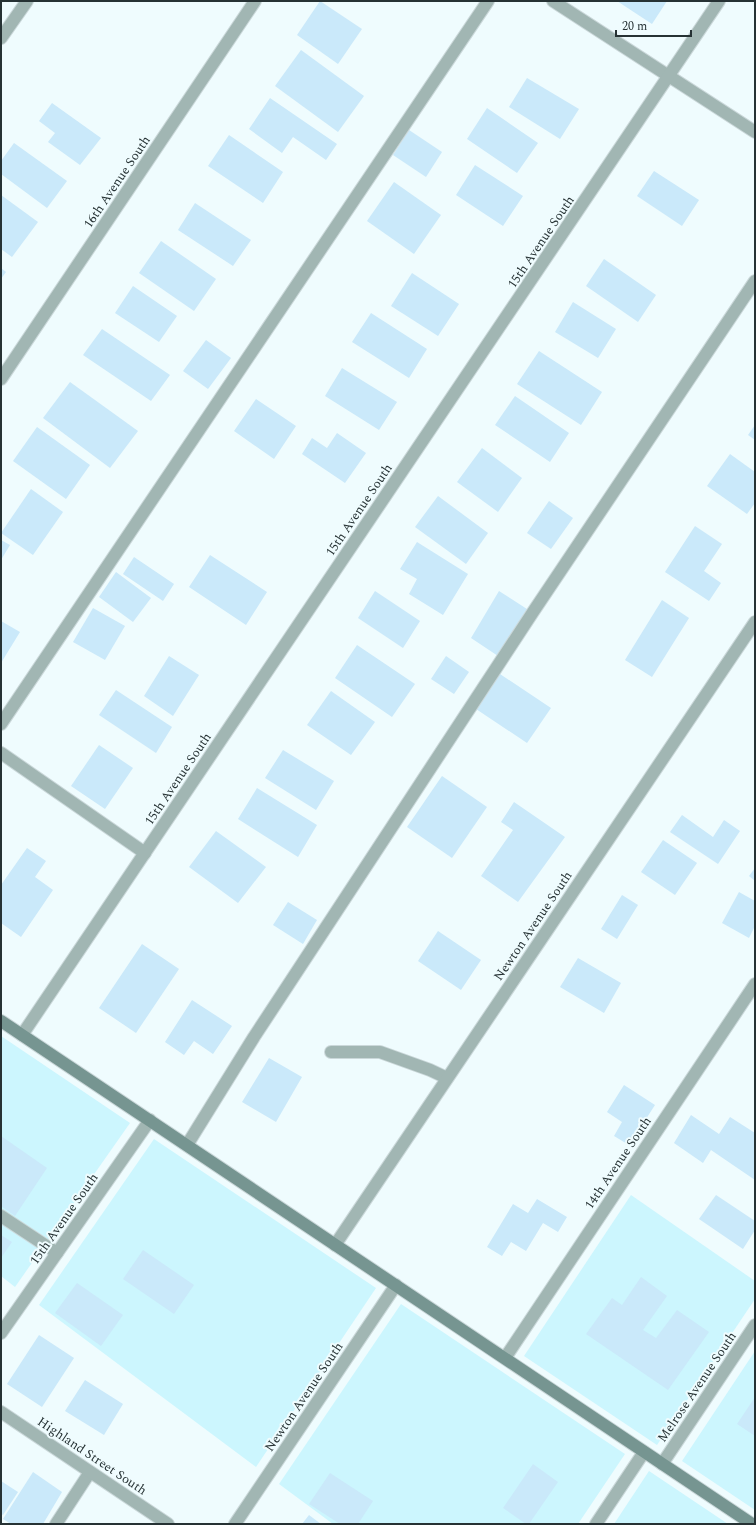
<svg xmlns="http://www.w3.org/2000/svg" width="756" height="1525" font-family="Spectral,serif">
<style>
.built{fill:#ccf6fe}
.building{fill:#cae9fa}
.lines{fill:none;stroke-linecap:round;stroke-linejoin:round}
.lane-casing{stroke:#cbd8da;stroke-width:14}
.street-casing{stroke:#cbd8da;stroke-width:14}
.secondary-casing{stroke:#cbd8da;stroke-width:14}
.lane{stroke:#a1b6b3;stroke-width:12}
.street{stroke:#a1b6b3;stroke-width:12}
.secondary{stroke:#769591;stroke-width:12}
.labels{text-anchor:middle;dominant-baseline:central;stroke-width:4;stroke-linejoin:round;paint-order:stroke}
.street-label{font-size:13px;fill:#263234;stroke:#effcfe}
</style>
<rect width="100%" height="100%" fill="#effcfe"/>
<g class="built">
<polygon points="1,1036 130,1123 15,1287 1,1276"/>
<polygon points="154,1139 376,1288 256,1467 39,1305"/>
<polygon points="631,1195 755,1281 755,1299 657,1445 524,1356"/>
<polygon points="401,1304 625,1454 578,1524 333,1524 279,1484"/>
<polygon points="755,1351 755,1510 682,1461"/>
<polygon points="649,1471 728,1524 614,1524"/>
</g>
<g class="building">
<polygon points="320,1 362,29 338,64 297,35"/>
<polygon points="617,1 667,1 652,24"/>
<polygon points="301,50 364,96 338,132 275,86"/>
<polygon points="527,78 579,109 560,139 509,107"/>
<polygon points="270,98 337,144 326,160 293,137 282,153 249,129"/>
<polygon points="52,103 101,138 80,165 48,142 55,133 39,121"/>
<polygon points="487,108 538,143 517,173 467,139"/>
<polygon points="409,130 442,152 426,177 393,155"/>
<polygon points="229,135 283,172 263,203 208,166"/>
<polygon points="14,143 67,181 47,208 1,174 1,161"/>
<polygon points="475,165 523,196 503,226 456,195"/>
<polygon points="654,171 699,200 682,226 637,196"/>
<polygon points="394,182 441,215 414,254 367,221"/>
<polygon points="1,195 38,222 12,257 1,249"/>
<polygon points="195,203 251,240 233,266 178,230"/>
<polygon points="161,241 216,279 194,311 139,273"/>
<polygon points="604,259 656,295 638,322 586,286"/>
<polygon points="1,268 6,272 1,279"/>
<polygon points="412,273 459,304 438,336 391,306"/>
<polygon points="133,286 177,316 159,342 115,313"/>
<polygon points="573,302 616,329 598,358 555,332"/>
<polygon points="371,313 427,349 409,378 352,342"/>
<polygon points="102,329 170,375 151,401 83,355"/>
<polygon points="206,340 231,358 208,389 183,371"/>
<polygon points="539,351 602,392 581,425 517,384"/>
<polygon points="342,368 397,402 379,430 325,396"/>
<polygon points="70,382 138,431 110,468 43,418"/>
<polygon points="515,396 569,433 550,462 495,425"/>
<polygon points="256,399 296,426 274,459 234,431"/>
<polygon points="755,425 755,440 748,435"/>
<polygon points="37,427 90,465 66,499 13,461"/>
<polygon points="337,433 366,453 345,483 302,454 312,438 327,448"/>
<polygon points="482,448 522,478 498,512 457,482"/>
<polygon points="730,454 755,472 755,503 747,514 707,486"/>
<polygon points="31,489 63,512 33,555 1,533"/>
<polygon points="438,496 488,533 466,564 415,527"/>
<polygon points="549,501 573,518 551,549 527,533"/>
<polygon points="695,526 722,544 704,571 721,583 709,601 665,572"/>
<polygon points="1,540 10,545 1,560"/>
<polygon points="417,542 468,574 443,615 409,594 417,579 400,569"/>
<polygon points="210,555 267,592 246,625 189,587"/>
<polygon points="134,557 174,584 163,601 123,574"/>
<polygon points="116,572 151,598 133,622 99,597"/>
<polygon points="375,591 420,621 403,648 358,618"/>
<polygon points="499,591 527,609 498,656 471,638"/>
<polygon points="662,600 689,618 652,677 625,660"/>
<polygon points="93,608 125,626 105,660 73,642"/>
<polygon points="1,621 20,632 1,663"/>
<polygon points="357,645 415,684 392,717 335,678"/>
<polygon points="169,656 199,675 173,716 144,696"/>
<polygon points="446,656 469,672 454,694 431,679"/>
<polygon points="500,674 551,708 527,743 476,709"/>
<polygon points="116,690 172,727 156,753 99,715"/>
<polygon points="331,691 375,722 351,755 307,725"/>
<polygon points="99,745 133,768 105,809 71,786"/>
<polygon points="283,750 334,781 316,810 265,778"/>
<polygon points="442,776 487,807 452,858 407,827"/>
<polygon points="257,788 317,825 298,857 238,819"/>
<polygon points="514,802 565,837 518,902 481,876 513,830 501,822"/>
<polygon points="682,815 713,837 724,820 740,831 718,864 670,832"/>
<polygon points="216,831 266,867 238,903 189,867"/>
<polygon points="663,840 697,863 675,895 641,872"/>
<polygon points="27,848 46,861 35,877 53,890 21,937 1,923 1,885"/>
<polygon points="755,868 755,881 749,876"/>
<polygon points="739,892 755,901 755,926 749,938 722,923"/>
<polygon points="622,895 638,905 617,939 601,929"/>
<polygon points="288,902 317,920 303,944 273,925"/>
<polygon points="438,931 481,960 461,990 418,961"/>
<polygon points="142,944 179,969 136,1033 99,1008"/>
<polygon points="578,958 621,983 604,1013 560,987"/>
<polygon points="192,1000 232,1026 213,1054 194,1041 184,1055 165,1042"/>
<polygon points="269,1058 302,1077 276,1122 242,1102"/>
<polygon points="624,1085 655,1105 629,1145 614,1136 622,1122 607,1112"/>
<polygon points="691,1115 719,1134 730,1117 755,1133 755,1180 711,1150 703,1163 674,1143"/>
<polygon points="1,1136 47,1168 15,1216 1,1206"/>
<polygon points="716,1195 755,1221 755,1230 743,1249 699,1219"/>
<polygon points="537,1199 567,1217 558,1232 543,1223 526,1251 511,1242 502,1256 487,1247 513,1204 528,1213"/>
<polygon points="1,1235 12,1242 1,1258"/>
<polygon points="143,1250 194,1285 174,1314 123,1279"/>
<polygon points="641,1277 667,1296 643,1330 656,1338 677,1310 709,1332 668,1390 586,1334 612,1298 622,1305"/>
<polygon points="77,1283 123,1315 101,1346 55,1313"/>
<polygon points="39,1335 74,1358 42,1407 7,1384"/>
<polygon points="85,1380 123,1404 104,1435 65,1411"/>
<polygon points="755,1397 755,1436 737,1424"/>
<polygon points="533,1464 558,1482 529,1524 526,1524 503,1508"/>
<polygon points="33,1472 62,1492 43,1524 11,1524 3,1519"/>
<polygon points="330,1473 373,1501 358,1524 340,1524 309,1504"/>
<polygon points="1,1481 18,1492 3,1515 1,1514"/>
<polygon points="309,1515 321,1524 302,1524"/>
</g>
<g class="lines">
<g class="lane-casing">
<g id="lane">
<polyline points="1,38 27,1"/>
<polyline points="1,724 488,1"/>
<polyline points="1,753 145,853"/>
<polyline points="331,1052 380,1052 430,1070 447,1078"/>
<polyline points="187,1145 254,1037 533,612 755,281"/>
<polyline points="1,1216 57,1253"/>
<polyline points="56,1524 90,1472"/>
</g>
</g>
<g class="street-casing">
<g id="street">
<polyline points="553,1 755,132"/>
<polyline points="1,379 255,1"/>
<polyline points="22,1035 719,1"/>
<polyline points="335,1245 755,622"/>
<polyline points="1,1333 150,1120"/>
<polyline points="505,1358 755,984"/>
<polyline points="1,1412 168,1524"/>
<polyline points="662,1464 755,1325"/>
<polyline points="235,1524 396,1285"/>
<polyline points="596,1524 644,1452"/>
</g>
</g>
<g class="secondary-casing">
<polyline id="secondary" points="1,1021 752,1524"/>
</g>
<use href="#lane" class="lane"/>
<use href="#street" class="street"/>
<use href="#secondary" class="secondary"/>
</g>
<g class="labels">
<g class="street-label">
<text transform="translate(117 182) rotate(-56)">16th Avenue South</text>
<text transform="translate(541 242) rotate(-56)">15th Avenue South</text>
<text transform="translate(359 510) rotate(-56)">15th Avenue South</text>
<text transform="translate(178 779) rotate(-56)">15th Avenue South</text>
<text transform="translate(533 926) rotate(-56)">Newton Avenue South</text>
<text transform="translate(618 1163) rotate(-56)">14th Avenue South</text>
<text transform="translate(64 1219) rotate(-55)">15th Avenue South</text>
<text transform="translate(697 1387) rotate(-56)">Melrose Avenue South</text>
<text transform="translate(304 1397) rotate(-56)">Newton Avenue South</text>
<text transform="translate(92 1456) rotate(34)">Highland Street South</text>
</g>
</g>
<rect width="756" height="1525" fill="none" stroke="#263234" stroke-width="4"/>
<path d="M616 30v6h75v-6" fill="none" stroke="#263234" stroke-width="2"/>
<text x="622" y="30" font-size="12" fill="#263234" stroke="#effcfe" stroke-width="3" paint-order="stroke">20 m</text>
</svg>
